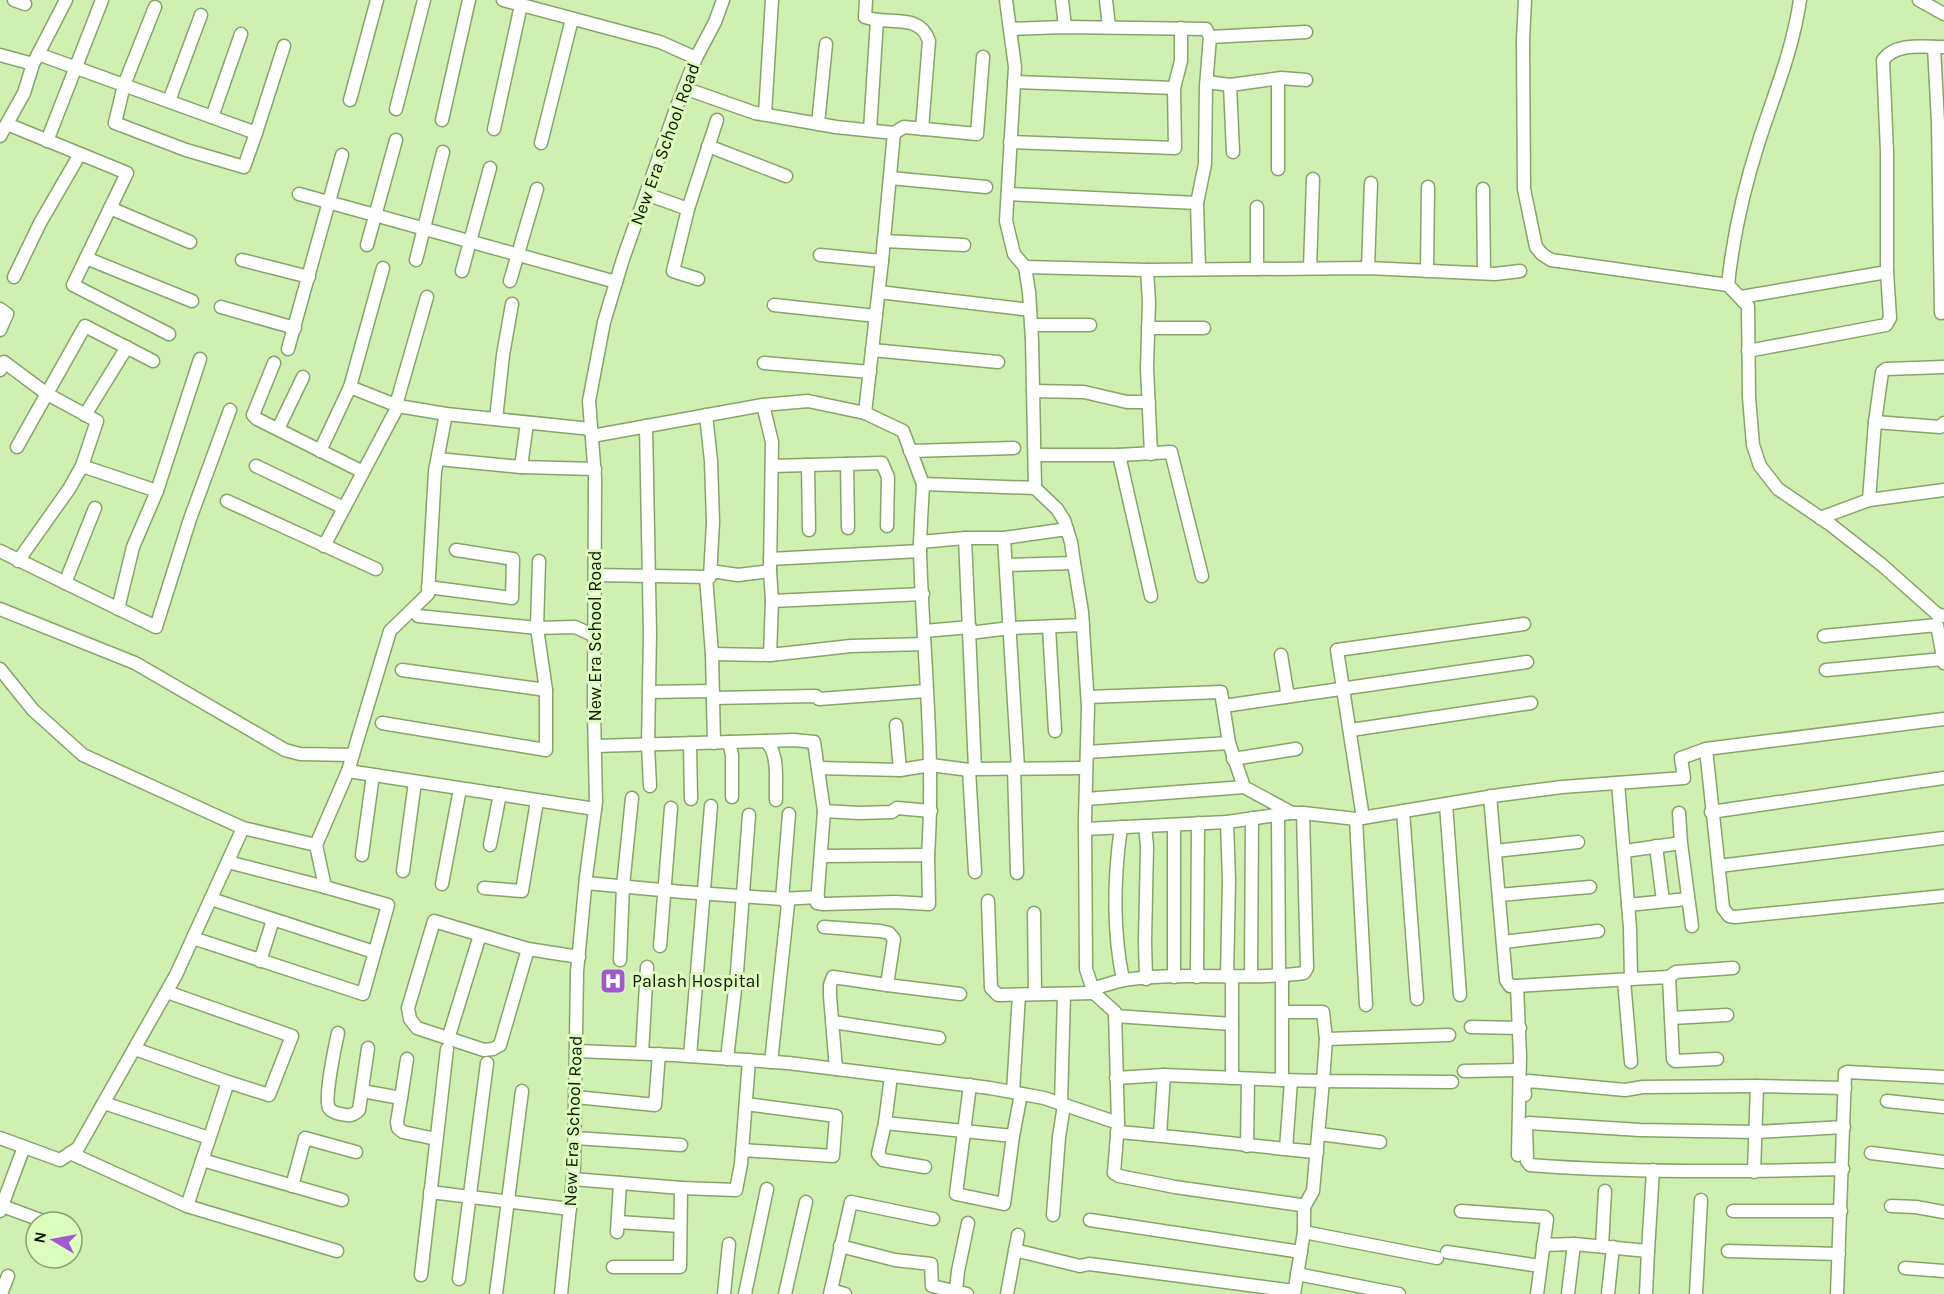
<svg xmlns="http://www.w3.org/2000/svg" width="1944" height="1294" font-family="Karla,sans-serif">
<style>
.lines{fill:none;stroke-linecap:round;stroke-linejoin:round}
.minor-casing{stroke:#87a469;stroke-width:15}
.minor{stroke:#fff;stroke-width:12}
.labels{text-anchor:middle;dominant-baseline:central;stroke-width:6;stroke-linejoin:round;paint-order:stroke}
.street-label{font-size:18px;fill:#0b1501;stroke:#ddfdbe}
.poi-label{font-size:18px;fill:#0b1501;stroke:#ddfdbe;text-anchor:start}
</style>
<rect width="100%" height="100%" fill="#d0f0b1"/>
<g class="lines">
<g class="minor-casing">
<g id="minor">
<polyline points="14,0 25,4"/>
<polyline points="503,0 660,42 696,58"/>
<path d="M 866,0 L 865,17 C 888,26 920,12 929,41 L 922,129"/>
<polyline points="1006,0 1015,67 1006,221 1014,254 1025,267 1029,292 1032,340 1035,488"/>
<polyline points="1062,0 1065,27"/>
<polyline points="1106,0 1109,27"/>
<polyline points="1525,0 1523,40 1524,189 1536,247 1542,254 1551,260 1728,285 1748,306 1749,397 1753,445 1760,466 1778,489 1831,525 1882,565 1937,614 1944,616"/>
<polyline points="1919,0 1944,14"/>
<polyline points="155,7 124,85 115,123 186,150 244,167 256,133"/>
<polyline points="1010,29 1065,27 1206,29 1210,37 1206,86 1205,164 1197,203"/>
<polyline points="1210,37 1306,32"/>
<polyline points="1934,47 1938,122 1941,313"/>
<polyline points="38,54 256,133 284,46"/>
<polyline points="0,55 33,64"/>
<polyline points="1278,79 1278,169"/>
<polyline points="1014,82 1174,88"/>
<polyline points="1207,82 1230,85 1281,78 1306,80"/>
<polyline points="1230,85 1233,152"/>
<polyline points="684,88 755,113 836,127 894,133 882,261 865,413"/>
<polyline points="350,100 377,0"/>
<polyline points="169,101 201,15"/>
<polyline points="396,109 424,0"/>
<polyline points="765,114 772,0"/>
<polyline points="212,117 241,34"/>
<polyline points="442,120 469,0"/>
<polyline points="7,124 127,173 73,285 169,334"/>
<polyline points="818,124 826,44"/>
<polyline points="494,129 521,5"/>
<polyline points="870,130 877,20"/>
<polyline points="894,133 904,127 977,134 983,57"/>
<polyline points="0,136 24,93 33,64 66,0"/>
<polyline points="47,141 102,0"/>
<polyline points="1010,142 1175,148 1174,88 1181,61 1181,28"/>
<polyline points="541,143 572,19"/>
<polyline points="708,146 786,176"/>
<polyline points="890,178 986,187"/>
<polyline points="1483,189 1484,273"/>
<polyline points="299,194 616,282"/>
<polyline points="646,194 688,209 673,271 698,279"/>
<polyline points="1008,194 1197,203 1199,269"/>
<polyline points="1257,207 1257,269"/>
<polyline points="110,208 190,242"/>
<polyline points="688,209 717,120"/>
<polyline points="884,241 964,245"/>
<polyline points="367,245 396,140"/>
<polyline points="820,255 882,261"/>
<polyline points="86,258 192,301"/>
<polyline points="242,260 309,277"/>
<polyline points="416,260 443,152"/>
<polyline points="1025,267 1147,270 1149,302 1147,368 1151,454"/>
<polyline points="1310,268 1313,179"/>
<polyline points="1368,268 1371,183"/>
<polyline points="1147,270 1368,268 1495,274 1520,271"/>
<polyline points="462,271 490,168"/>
<polyline points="1427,271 1428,187"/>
<polyline points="14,277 40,223 80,154"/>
<polyline points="510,281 537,189"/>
<path d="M 1728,285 C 1733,236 1744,188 1759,141 C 1774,95 1793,49 1800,0"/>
<polyline points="879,292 1030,310"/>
<path d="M 1741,297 L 1887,272 L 1887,152 L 1883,60 C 1896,42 1924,47 1944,47"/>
<polyline points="774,305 876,316"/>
<polyline points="221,307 295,328"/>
<polyline points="0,309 7,314 0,330"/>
<polyline points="1031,325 1090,325"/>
<polyline points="1148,328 1204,328"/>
<polyline points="288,349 342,155"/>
<polyline points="872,350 998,362"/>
<polyline points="1748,351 1886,325 1890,318 1887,272"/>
<polyline points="274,363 253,415 257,419 363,472"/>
<polyline points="764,363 870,372"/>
<polyline points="0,370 4,362 47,394 97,421 82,466 69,489 18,561"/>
<polyline points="350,387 398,406 446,414 591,429"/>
<polyline points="1033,391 1084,392 1127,402 1149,402"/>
<polyline points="396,405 427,297"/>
<polyline points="85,415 127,347"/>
<polyline points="496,419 503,355 512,304"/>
<polyline points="1875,422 1940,427 1944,423"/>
<polyline points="646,426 650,634 648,745 650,786"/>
<polyline points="278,429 303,377"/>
<polyline points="592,436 763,405 808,401 865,413 903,431 923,484 1035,488 1057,509 1064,520 1071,542 1074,563 1082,612 1088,707 1085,819 1086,969 1094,993 1115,1012 1118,1123 1114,1173 1119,1176 1175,1187 1301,1205 1304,1207 1304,1232 1294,1294"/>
<polyline points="17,447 85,326 153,361"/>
<polyline points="320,451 350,387 383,268"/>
<polyline points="910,451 1014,448"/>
<polyline points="1035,455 1119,455 1151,596"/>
<polyline points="1119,455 1171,452 1202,576"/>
<polyline points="438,459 521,467 595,469"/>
<polyline points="847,464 848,528"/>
<polyline points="808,465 809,530"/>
<polyline points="82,466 157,491 133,547 118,609"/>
<polyline points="256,466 344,508"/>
<polyline points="772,466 882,463 888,477 887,526"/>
<polyline points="521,467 527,423"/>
<path d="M 923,484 C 922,506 920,530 920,552 C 923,653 935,754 928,855"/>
<polyline points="157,491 200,359"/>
<polyline points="1869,500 1875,422 1882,372 1886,369 1944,367"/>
<polyline points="227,501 376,569"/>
<polyline points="1820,518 1869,500 1944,490"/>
<polyline points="965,538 975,769 1086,768"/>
<polyline points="1004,538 1018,768"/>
<polyline points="920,542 965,538 1004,538 1067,529"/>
<polyline points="324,546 398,406"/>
<polyline points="0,551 156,627 190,519 230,410"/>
<polyline points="770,559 920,551"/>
<polyline points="1006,565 1074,563"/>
<polyline points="711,571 738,575 770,571 772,442 763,405"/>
<polyline points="770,571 772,601 923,594"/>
<polyline points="595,575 710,577 713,522 711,461 706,415"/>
<polyline points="706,577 712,654 714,743"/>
<polyline points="65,583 95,508"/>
<polyline points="428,587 512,598 513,559 456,550"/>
<polyline points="772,601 770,655 851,646 924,644"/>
<polyline points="0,609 135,663 285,750 300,754 353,755"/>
<polyline points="418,616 537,628 575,627 595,636"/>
<polyline points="1049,627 1055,731"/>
<polyline points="924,631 970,627"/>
<polyline points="970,633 1010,628 1083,625"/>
<polyline points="1824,636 1937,625 1944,663"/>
<polyline points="712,654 770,655"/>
<polyline points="0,669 33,710 83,755 243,828"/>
<polyline points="402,670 546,690"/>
<polyline points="1826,670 1943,659"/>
<polyline points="649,692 713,691"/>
<polyline points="1088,697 1221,692 1229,743 1244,787 1292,813 1303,813 1356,819 1500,795 1562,787 1684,778 1681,758 1706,749 1944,719"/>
<polyline points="1285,697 1527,662"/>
<polyline points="713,698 816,696 819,699 926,691"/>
<polyline points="1224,706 1285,697 1287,691 1281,655"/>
<polyline points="382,723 546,750 546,690 537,628 539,561"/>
<polyline points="896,725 900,770 931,765 969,770 975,769"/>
<polyline points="1351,730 1531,703"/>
<polyline points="765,741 794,740 814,742 824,811 817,903 823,904 895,902 929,904 928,855 822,856"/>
<polyline points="729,742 732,755 732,797"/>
<polyline points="690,743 691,799"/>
<path d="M 595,746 L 765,741 C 780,752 775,782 776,800"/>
<polyline points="1706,749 1723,908 1729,916 1735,917 1944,896"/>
<polyline points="1087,752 1229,743"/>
<polyline points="1233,759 1296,749"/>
<polyline points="818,768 900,770"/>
<polyline points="1014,768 1017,873"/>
<polyline points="969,770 975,872"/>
<polyline points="348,771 595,809"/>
<polyline points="1490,796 1506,980 1510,986 1517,986 1520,1056 1518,1155"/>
<polyline points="1086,799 1244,787"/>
<polyline points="1446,804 1460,995"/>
<polyline points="824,811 859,813 892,812 897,808 931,811"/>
<polyline points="1403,811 1417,999"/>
<polyline points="1711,812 1944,778"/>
<polyline points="1679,813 1681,843 1692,926"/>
<polyline points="789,814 782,899 818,897"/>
<polyline points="1278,815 1279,976"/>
<polyline points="1363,818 1337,650 1524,624"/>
<polyline points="1356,819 1366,1005"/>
<polyline points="1174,825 1174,977"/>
<polyline points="1145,826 1147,846 1145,942 1146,979"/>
<path d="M 1121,827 C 1114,876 1113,932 1123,980"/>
<polyline points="1085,829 1227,822 1290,813"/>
<polyline points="490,845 500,794"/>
<polyline points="1656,846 1663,901"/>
<polyline points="1495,851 1578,842"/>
<polyline points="1625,851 1681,843"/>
<polyline points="362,855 373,775"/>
<polyline points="228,862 325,887"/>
<polyline points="1719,866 1944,838"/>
<polyline points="403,871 415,782"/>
<polyline points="586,883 683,892 782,899 788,904 771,1062"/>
<polyline points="442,884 460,789"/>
<polyline points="484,888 522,891 537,801"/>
<polyline points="1499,895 1590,887"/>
<polyline points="211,899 374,952"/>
<polyline points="988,901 991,988 998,995 1094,993"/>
<polyline points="1628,905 1687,899"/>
<polyline points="1034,913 1035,994"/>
<polyline points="824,927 880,931 889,933 894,939 887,985 833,977 830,985 830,996 836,1069"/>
<polyline points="193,938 363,994 388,905 325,887 316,845"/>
<polyline points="1503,942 1598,931"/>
<polyline points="660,946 671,808"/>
<polyline points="528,949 500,1045 493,1049 484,1050 417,1028 410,1019 408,1008 434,921 528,949 579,957"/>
<polyline points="620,960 623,886 632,798"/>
<polyline points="260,961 273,920"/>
<polyline points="1251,976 1252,818"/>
<polyline points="1197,977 1198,823"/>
<polyline points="1227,977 1229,881 1227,822"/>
<polyline points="1669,977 1676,972 1733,968"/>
<polyline points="1631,979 1669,977 1673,1059 1675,1061 1717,1059"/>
<polyline points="1624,980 1631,1062"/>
<polyline points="1282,982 1282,1080 1323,1081 1313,1191 1304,1207"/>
<polyline points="887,985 960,994"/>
<polyline points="1517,986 1631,979 1630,928 1618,783"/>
<path d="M 1092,989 C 1103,986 1113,982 1124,980 C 1183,971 1245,981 1304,973 L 1307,968 L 1303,813"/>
<polyline points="167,992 292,1036 269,1095 228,1082"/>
<polyline points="1283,1012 1323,1012 1326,1039 1323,1081 1452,1082"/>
<polyline points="1115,1016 1232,1024 1232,976"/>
<polyline points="1671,1018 1727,1015"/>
<polyline points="833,1022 939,1038"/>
<polyline points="1471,1027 1520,1028"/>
<path d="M 338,1033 C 335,1046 324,1099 329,1108 C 332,1113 337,1113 341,1114 C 349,1116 353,1116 359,1110 L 368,1048"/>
<polyline points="448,1039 480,935"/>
<polyline points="1326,1039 1449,1035"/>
<polyline points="577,1051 674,1055 788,1063 990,1088 1044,1098 1118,1123"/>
<polyline points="642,1053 647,967"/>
<polyline points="690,1056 711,806"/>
<polyline points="727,1059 737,972 749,815"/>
<polyline points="1464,1071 1519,1070"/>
<polyline points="891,1076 885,1123 1013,1136 1021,1094"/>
<polyline points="1116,1078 1164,1075 1283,1080"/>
<polyline points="1232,1078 1232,1024"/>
<polyline points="970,1085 956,1194 1004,1204 1013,1136"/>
<polyline points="362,1091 401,1098 397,1122 398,1128 403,1132 436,1139"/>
<polyline points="1013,1092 1019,995"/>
<polyline points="1525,1095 1524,1087 1529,1081 1625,1090 1643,1087 1757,1086"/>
<polyline points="576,1097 655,1105 659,1054"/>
<polyline points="401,1098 407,1059"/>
<polyline points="1887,1101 1944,1107"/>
<polyline points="104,1103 209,1138"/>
<polyline points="1061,1104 1064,994"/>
<polyline points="885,1123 878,1154 883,1160 925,1167"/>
<path d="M 1117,1132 C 1184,1137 1250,1146 1317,1152"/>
<polyline points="1320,1134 1380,1142"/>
<polyline points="1160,1135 1164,1075"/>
<polyline points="0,1138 60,1160 78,1148 176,975 243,828 316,845 348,771 390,631 428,594 435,471 446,414"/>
<polyline points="575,1138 681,1145"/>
<polyline points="1247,1146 1248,1079"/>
<polyline points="1286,1149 1291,1081"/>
<polyline points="742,1150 833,1156 836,1116 746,1104"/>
<polyline points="70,1153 187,1206 228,1082 135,1049"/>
<polyline points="1871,1153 1944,1162"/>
<polyline points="202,1160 342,1200"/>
<path d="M 1843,1169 C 1739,1172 1633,1173 1530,1165 L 1527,1161 L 1526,1126 L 1529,1123 L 1640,1130 L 1756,1132 L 1844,1127"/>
<polyline points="1754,1172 1757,1086 1845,1088"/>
<polyline points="573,1179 681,1188 680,1267 613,1267"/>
<polyline points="292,1186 305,1138 356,1152"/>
<polyline points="681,1188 736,1190 741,1164 749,1060"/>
<polyline points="430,1192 570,1209"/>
<polyline points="0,1205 43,1221"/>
<polyline points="187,1206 337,1251"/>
<polyline points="1891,1206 1916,1207 1944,1212"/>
<polyline points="0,1211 24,1147"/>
<polyline points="1461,1211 1545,1217 1547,1219 1537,1294"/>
<polyline points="1733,1211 1841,1211"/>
<polyline points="1053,1215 1059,1137 1064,1105"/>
<polyline points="1090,1220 1301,1252"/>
<polyline points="618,1222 680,1226"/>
<polyline points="617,1232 620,1183"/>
<polyline points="1304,1232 1437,1258"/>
<polyline points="1543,1245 1574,1244 1648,1251 1646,1294"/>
<polyline points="840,1246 895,1260 931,1264 932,1286 967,1294"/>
<polyline points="1602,1246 1605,1191"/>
<polyline points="1015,1250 1080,1266 1089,1264 1294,1291"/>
<polyline points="1648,1251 1653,1170"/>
<polyline points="1728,1251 1839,1254"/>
<polyline points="1447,1252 1540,1266"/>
<polyline points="1905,1268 1944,1271"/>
<polyline points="1297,1274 1399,1294"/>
<polyline points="421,1275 447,1049"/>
<polyline points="459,1279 487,1063"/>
<polyline points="831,1290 851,1202 933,1219"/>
<polyline points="956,1291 958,1271 968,1223"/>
<polyline points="1,1294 8,1276"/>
<polyline points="496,1294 522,1091"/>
<polyline points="561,1294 574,1167 577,972 586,877 596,802 594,712 595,477 589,401 604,322 623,259 677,106 696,58 715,22 723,0"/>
<polyline points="724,1294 729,1244"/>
<polyline points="745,1294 767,1189"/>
<polyline points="785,1294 806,1202"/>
<polyline points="830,1294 831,1290 845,1294"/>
<polyline points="1007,1294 1018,1235"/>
<polyline points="1568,1294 1574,1244"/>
<polyline points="1608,1294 1613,1247"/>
<polyline points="1696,1294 1701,1200"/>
<polyline points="1837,1294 1845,1073 1847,1072 1944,1077"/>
</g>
</g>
<use href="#minor" class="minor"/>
</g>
<defs>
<g id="hospital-square" transform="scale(1.35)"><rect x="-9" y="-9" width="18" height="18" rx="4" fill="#9f5ace" stroke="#ddfdbe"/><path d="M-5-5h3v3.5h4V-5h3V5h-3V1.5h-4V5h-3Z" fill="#fff"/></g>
</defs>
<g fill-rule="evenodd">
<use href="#hospital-square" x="613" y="981"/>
</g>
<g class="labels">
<g class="street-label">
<text transform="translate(665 144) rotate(-70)">New Era School Road</text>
<text transform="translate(595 636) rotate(-90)">New Era School Road</text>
<text transform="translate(573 1121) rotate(-88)">New Era School Road</text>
</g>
<g class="poi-label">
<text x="632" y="981">Palash Hospital</text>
</g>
</g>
<g transform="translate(54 1240) rotate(280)"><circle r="28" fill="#ddfdbe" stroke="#89a072" stroke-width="1.5"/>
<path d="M0-4.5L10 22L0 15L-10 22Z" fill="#9f5ace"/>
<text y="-9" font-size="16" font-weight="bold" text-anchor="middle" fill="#0b1501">N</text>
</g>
</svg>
